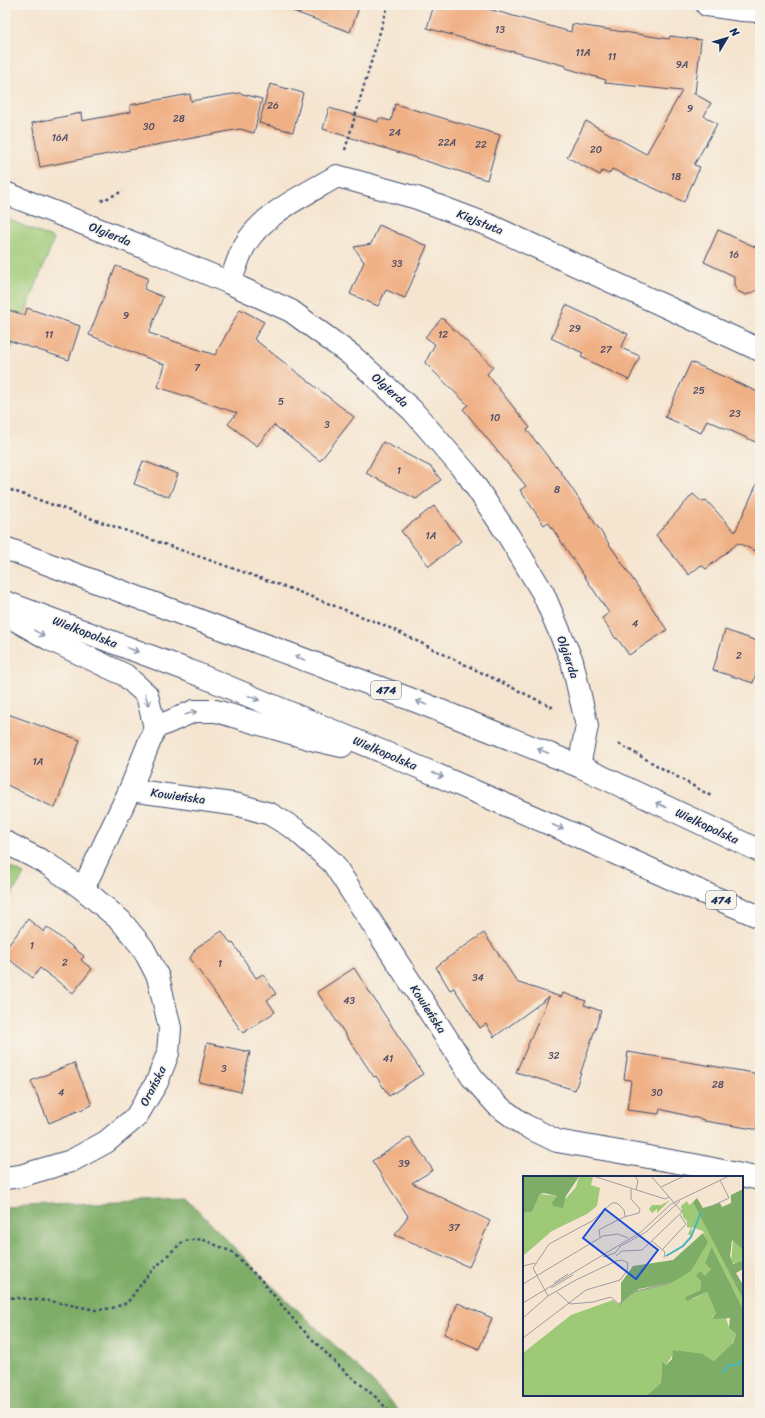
<svg xmlns="http://www.w3.org/2000/svg" width="765" height="1418" font-family="Sriracha,sans-serif">
<style>
.green{fill:#9ec976;stroke:#5c7c6a}
.forest{fill:#7ead67;stroke:#4c6e62}
.building{fill:#f0b085}
.lines{fill:none;stroke-linecap:round;stroke-linejoin:round}
.minor-casing{stroke:#3c4a6f;stroke-width:24}
.primary-casing{stroke:#3c4a6f;stroke-width:24}
.path{stroke:#3c4a6f;stroke-width:2.5;stroke-dasharray:3 3;stroke-linecap:butt}
.minor{stroke:#fff;stroke-width:22}
.primary{stroke:#fff;stroke-width:22}
.oneway{stroke:#8d97ae}
.labels{text-anchor:middle;dominant-baseline:central;stroke-width:3;stroke-linejoin:round;paint-order:stroke}
.number-label{font-size:10px;fill:#504f68}
.shield{fill:#f7f3e8;stroke:#5d6a87;stroke-width:1}
.shield-label{font-size:11px;font-weight:bold;fill:#1b2f5e}
.street-label{font-size:12px;fill:#1b2f5e;stroke:#f7f3e8}
.inset-river{fill:none;stroke:#44b4bd;stroke-width:2}
.inset-road{fill:none;stroke:#9e9ca2;stroke-width:1}
.view{fill:#1d4ed8;fill-opacity:0.15;stroke:#1d4ed8;stroke-width:2}
.inset-edge{fill:none;stroke:#1b2f5e;stroke-width:2}
</style>
<rect width="100%" height="100%" fill="#f7f3e8"/>
<filter id="ink" filterUnits="userSpaceOnUse"><feTurbulence type="fractalNoise" baseFrequency=".025" numOctaves="2"/><feDisplacementMap in="SourceGraphic" scale="8" xChannelSelector="R" yChannelSelector="G"/><feConvolveMatrix kernelMatrix="1 2 1 2 8 2 1 2 1" color-interpolation-filters="sRGB"/></filter>
<filter id="wash" filterUnits="userSpaceOnUse"><feTurbulence type="fractalNoise" baseFrequency=".012" numOctaves="4" result="noise"/><feDisplacementMap in="SourceGraphic" scale="16" xChannelSelector="R" yChannelSelector="G"/><feGaussianBlur stdDeviation="0.9" result="paint"/><feColorMatrix in="noise" values="0 0 0 0 0 0 0 0 0 0 0 0 0 0 0 0 0 1.4 0 .05"/><feComposite in="paint" operator="in"/></filter>
<g filter="url(#wash)">
<rect width="100%" height="100%" fill="#f5e5d0"/>
<g class="green">
<polygon points="5,218 54,239 5,365"/>
<polygon points="5,865 24,874 5,906"/>
</g>
<polygon class="forest" points="187,1199 265,1279 368,1377 401,1413 5,1413 5,1207"/>
<g id="blocks">
<g class="building">
<polygon points="284,5 360,5 350,32 284,8"/>
<polygon points="434,5 474,5 571,32 572,24 669,39 670,36 701,40 695,93 693,93 711,103 704,116 717,124 694,165 700,167 684,202 612,169 609,174 602,171 600,175 567,157 586,121 646,154 682,91 605,83 606,80 566,68 566,66 511,51 511,52 427,28"/>
<polygon points="270,84 303,93 293,132 259,123"/>
<polygon points="239,93 262,99 254,133 240,129 40,167 32,123 81,113 82,121 131,112 130,105 190,94 191,101"/>
<polygon points="395,104 500,135 487,180 323,129 329,108 378,122 379,118 391,121"/>
<polygon points="379,225 427,246 405,298 386,290 378,306 350,294 364,262 354,247 371,244"/>
<polygon points="718,230 760,249 760,289 746,295 737,291 734,285 734,276 704,262"/>
<polygon points="116,266 148,278 144,289 163,297 149,333 215,355 240,309 264,322 254,339 354,417 320,461 274,425 257,446 228,424 237,413 158,387 165,365 89,335"/>
<polygon points="566,305 628,334 621,348 640,356 629,380 581,357 583,353 551,338"/>
<polygon points="27,308 80,326 69,360 5,339 5,309 25,315"/>
<polygon points="442,318 493,367 487,374 530,428 527,430 555,466 556,465 667,630 629,655 617,638 616,639 602,618 609,613 548,522 544,525 520,490 526,486 463,409 468,405 425,363 435,344 425,337"/>
<polygon points="691,362 760,393 760,444 707,420 701,433 665,417"/>
<polygon points="383,442 431,467 441,480 416,499 366,473"/>
<polygon points="143,461 178,474 169,497 134,484"/>
<polygon points="760,477 760,553 738,543 706,569 701,565 689,575 656,535 693,494 702,502 706,500 735,532"/>
<polygon points="434,506 461,541 429,566 401,531"/>
<polygon points="725,630 760,642 760,660 753,683 713,670"/>
<polygon points="5,713 80,740 55,808 5,784"/>
<polygon points="28,919 44,932 47,927 84,956 81,960 92,969 73,993 40,968 33,978 5,956 5,950"/>
<polygon points="222,931 231,944 233,943 256,978 263,974 276,994 267,1000 275,1012 243,1033 190,958 196,948"/>
<polygon points="484,933 518,983 519,983 561,997 563,993 586,1001 584,1005 601,1011 575,1090 516,1072 549,997 494,1037 486,1024 480,1028 454,988 450,990 436,967 446,959"/>
<polygon points="354,968 423,1074 389,1096 376,1076 374,1077 317,992"/>
<polygon points="207,1043 250,1052 241,1092 199,1082"/>
<polygon points="628,1052 760,1074 760,1130 704,1121 704,1120 660,1109 659,1114 627,1110 631,1080 624,1079"/>
<polygon points="74,1063 92,1105 49,1123 31,1081"/>
<polygon points="410,1137 433,1170 412,1183 490,1221 469,1267 395,1235 408,1216 372,1161"/>
<polygon points="458,1303 492,1318 479,1349 444,1334"/>
</g>
</g>
</g>
<g filter="url(#ink)">
<use href="#blocks" fill-opacity="0" stroke="#3c4a6f" stroke-width="1"/>
<g class="lines">
<g class="minor-casing">
<g id="minor">
<polyline points="707,5 742,10 760,11"/>
<polyline points="5,193 151,250 230,283 291,311 351,355 412,410 468,475 508,535 543,593 572,661 587,726 579,766"/>
<path d="M 230,283 C 235,270 238,257 245,245 C 263,213 307,194 337,176 L 417,198 L 491,226 L 760,350"/>
<polyline points="130,790 239,805 270,814 295,829 333,863 472,1077 497,1105 524,1125 557,1141 694,1165 760,1179"/>
<polyline points="5,842 46,863 83,889 121,921 143,948 158,977 170,1028 168,1053 157,1082 136,1117 106,1142 71,1161 20,1176 5,1178"/>
<polyline points="83,889 130,790 155,728"/>
</g>
</g>
<g class="primary-casing">
<g id="primary">
<polyline points="5,548 421,703 579,766 760,851"/>
<polyline points="5,602 190,671 400,759 566,831 681,883 760,917"/>
<polyline points="5,614 49,639 125,675 147,695 155,728 194,711 216,711 315,740 342,746"/>
</g>
</g>
<g class="path">
<polyline points="345,150 388,5"/>
<polyline points="101,201 123,191"/>
<polyline points="5,488 294,590 386,626 554,708"/>
<polyline points="619,744 711,796"/>
<polyline points="5,1297 50,1301 96,1310 112,1308 127,1303 148,1275 171,1252 184,1241 202,1239 232,1252 262,1281 298,1325 341,1368 378,1399 390,1413"/>
</g>
<use href="#minor" class="minor"/>
<use href="#primary" class="primary"/>
</g>
<defs><path id="oneway-shaft" d="M-6 0H5M1.5-3L5.5 0L1.5 3" fill="none" stroke-width="1.6" stroke-linecap="round" stroke-linejoin="round"/></defs>
<g class="oneway">
<use href="#oneway-shaft" transform="translate(39 633) rotate(29)"/>
<use href="#oneway-shaft" transform="translate(133 650) rotate(21)"/>
<use href="#oneway-shaft" transform="translate(300 658) rotate(-159)"/>
<use href="#oneway-shaft" transform="translate(254 698) rotate(23)"/>
<use href="#oneway-shaft" transform="translate(147 700) rotate(71)"/>
<use href="#oneway-shaft" transform="translate(422 703) rotate(-159)"/>
<use href="#oneway-shaft" transform="translate(191 713) rotate(-18)"/>
<use href="#oneway-shaft" transform="translate(543 751) rotate(-158)"/>
<use href="#oneway-shaft" transform="translate(438 775) rotate(23)"/>
<use href="#oneway-shaft" transform="translate(661 805) rotate(-155)"/>
<use href="#oneway-shaft" transform="translate(558 827) rotate(23)"/>
</g>
</g>
<g class="labels">
<g class="number-label">
<text x="500" y="30">13</text>
<text x="583" y="53">11A</text>
<text x="612" y="57">11</text>
<text x="682" y="65">9A</text>
<text x="273" y="106">26</text>
<text x="690" y="109">9</text>
<text x="179" y="119">28</text>
<text x="149" y="127">30</text>
<text x="395" y="133">24</text>
<text x="60" y="138">16A</text>
<text x="447" y="143">22A</text>
<text x="481" y="145">22</text>
<text x="596" y="150">20</text>
<text x="676" y="177">18</text>
<text x="734" y="255">16</text>
<text x="397" y="264">33</text>
<text x="126" y="316">9</text>
<text x="575" y="329">29</text>
<text x="49" y="335">11</text>
<text x="443" y="335">12</text>
<text x="606" y="350">27</text>
<text x="197" y="368">7</text>
<text x="699" y="391">25</text>
<text x="281" y="402">5</text>
<text x="735" y="414">23</text>
<text x="495" y="418">10</text>
<text x="327" y="425">3</text>
<text x="399" y="471">1</text>
<text x="557" y="490">8</text>
<text x="431" y="536">1A</text>
<text x="635" y="624">4</text>
<text x="739" y="656">2</text>
<text x="38" y="762">1A</text>
<text x="32" y="946">1</text>
<text x="65" y="963">2</text>
<text x="220" y="964">1</text>
<text x="478" y="978">34</text>
<text x="349" y="1001">43</text>
<text x="554" y="1056">32</text>
<text x="388" y="1059">41</text>
<text x="224" y="1069">3</text>
<text x="718" y="1085">28</text>
<text x="61" y="1093">4</text>
<text x="657" y="1093">30</text>
<text x="404" y="1164">39</text>
<text x="454" y="1228">37</text>
</g>
<g class="shield">
<rect x="371" y="681" width="30" height="18" rx="3"/>
<rect x="706" y="891" width="30" height="18" rx="3"/>
</g>
<g class="shield-label">
<text x="386" y="690">474</text>
<text x="721" y="900">474</text>
</g>
<g class="street-label">
<text transform="translate(480 222) rotate(22)">Kiejstuta</text>
<text transform="translate(110 234) rotate(22)">Olgierda</text>
<text transform="translate(390 390) rotate(42)">Olgierda</text>
<text transform="translate(85 632) rotate(21)">Wielkopolska</text>
<text transform="translate(568 657) rotate(71)">Olgierda</text>
<text transform="translate(385 753) rotate(23)">Wielkopolska</text>
<text transform="translate(178 796) rotate(8)">Kowieńska</text>
<text transform="translate(707 826) rotate(25)">Wielkopolska</text>
<text transform="translate(428 1009) rotate(57)">Kowieńska</text>
<text transform="translate(153 1086) rotate(-63)">Orańska</text>
</g>
</g>
<g transform="translate(523 1176)">
<rect width="220" height="220" fill="#f5e5d0"/>
<path d="M 56,0 L 70,1 L 68,9 L 77,12 L 74,30 L 64,38 L 29,55 L 0,80 L 0,37 L 9,36 L 17,18 L 34,20 L 29,26 L 40,26 L 53,11 ZM 147,24 L 134,37 L 134,33 L 129,37 L 126,33 L 129,29 L 138,29 ZM 164,25 L 166,29 L 170,26 L 178,38 L 220,123 L 220,133 L 189,71 L 188,93 L 178,105 L 177,114 L 162,121 L 170,123 L 184,116 L 193,137 L 189,142 L 203,142 L 206,152 L 213,158 L 208,171 L 191,185 L 180,178 L 162,178 L 153,174 L 143,189 L 139,185 L 138,207 L 123,220 L 0,220 L 0,177 L 48,139 L 90,124 L 95,128 L 108,116 L 149,105 L 169,93 L 184,66 L 180,55 L 169,51 L 168,60 L 165,58 L 168,52 L 164,51 L 164,45 L 160,41 L 158,30 ZM 210,64 L 220,74 L 220,85 L 213,88 L 208,86 Z" fill="#9ec976"/>
<path d="M 0,0 L 55,0 L 55,2 L 43,20 L 40,32 L 30,30 L 29,26 L 34,20 L 21,17 L 17,18 L 9,36 L 0,37 ZM 220,13 L 220,74 L 209,64 L 207,80 L 210,88 L 220,85 L 220,93 L 213,97 L 220,109 L 220,123 L 170,26 L 174,22 L 180,32 L 197,27 L 199,31 L 208,27 L 208,19 ZM 180,57 L 185,66 L 168,95 L 150,106 L 116,113 L 98,126 L 98,107 L 110,90 L 150,84 ZM 189,71 L 220,133 L 220,220 L 123,220 L 138,207 L 139,185 L 143,189 L 149,183 L 150,174 L 180,178 L 191,185 L 210,167 L 213,158 L 206,152 L 207,142 L 189,143 L 193,137 L 184,116 L 164,125 L 162,121 L 177,114 L 178,105 L 173,100 L 177,95 L 182,100 L 188,93 L 182,87 Z" fill="#7ead67"/>
<path class="inset-river" d="M 143,80 L 160,70 L 168,61 L 178,36M 199,197 L 206,189 L 214,189 L 220,183"/>
<path class="inset-road" d="M 70,0 L 142,23 L 146,21M 112,0 L 115,5 L 113,14M 138,11 L 161,0M 189,30 L 206,22 L 197,4M 77,61 L 76,54 L 83,50 L 101,41 L 116,37 L 117,33 L 108,23 L 108,13M 129,65 L 142,76 L 141,82M 96,71 L 123,56 L 157,25M 139,74 L 163,48 L 157,39M 93,80 L 99,75 L 119,74 L 159,36 L 128,0M 80,81 L 92,77 L 97,71M 0,90 L 12,87M 31,107 L 45,98M 0,108 L 80,60 L 95,58 L 105,62M 28,112 L 50,99M 34,116 L 47,128 L 70,126 L 88,121 L 97,129M 25,120 L 10,92 L 26,68 L 69,45 L 89,27 L 94,27 L 101,34 L 102,40M 0,127 L 118,56 L 148,28 L 206,0M 96,129 L 110,116 L 148,107M 0,142 L 25,120 L 53,104 L 93,85 L 99,84 L 105,87 L 104,95 L 97,104 L 63,114 L 0,162"/>
<path class="view" d="M 82,33 L 135,74 L 113,103 L 60,62 Z"/>
<rect width="220" height="220" class="inset-edge"/>
</g>
<rect width="765" height="1418" fill="none" stroke="#f7f3e8" stroke-width="20"/>
<g transform="translate(727 38) rotate(52)" stroke="#f7f3e8" stroke-width="3" paint-order="stroke">
<path d="M0-3L7 15L0 10L-7 15Z" fill="#1b2f5e"/>
<text y="-6" font-size="11" font-weight="bold" text-anchor="middle" fill="#1b2f5e">N</text>
</g>
</svg>
